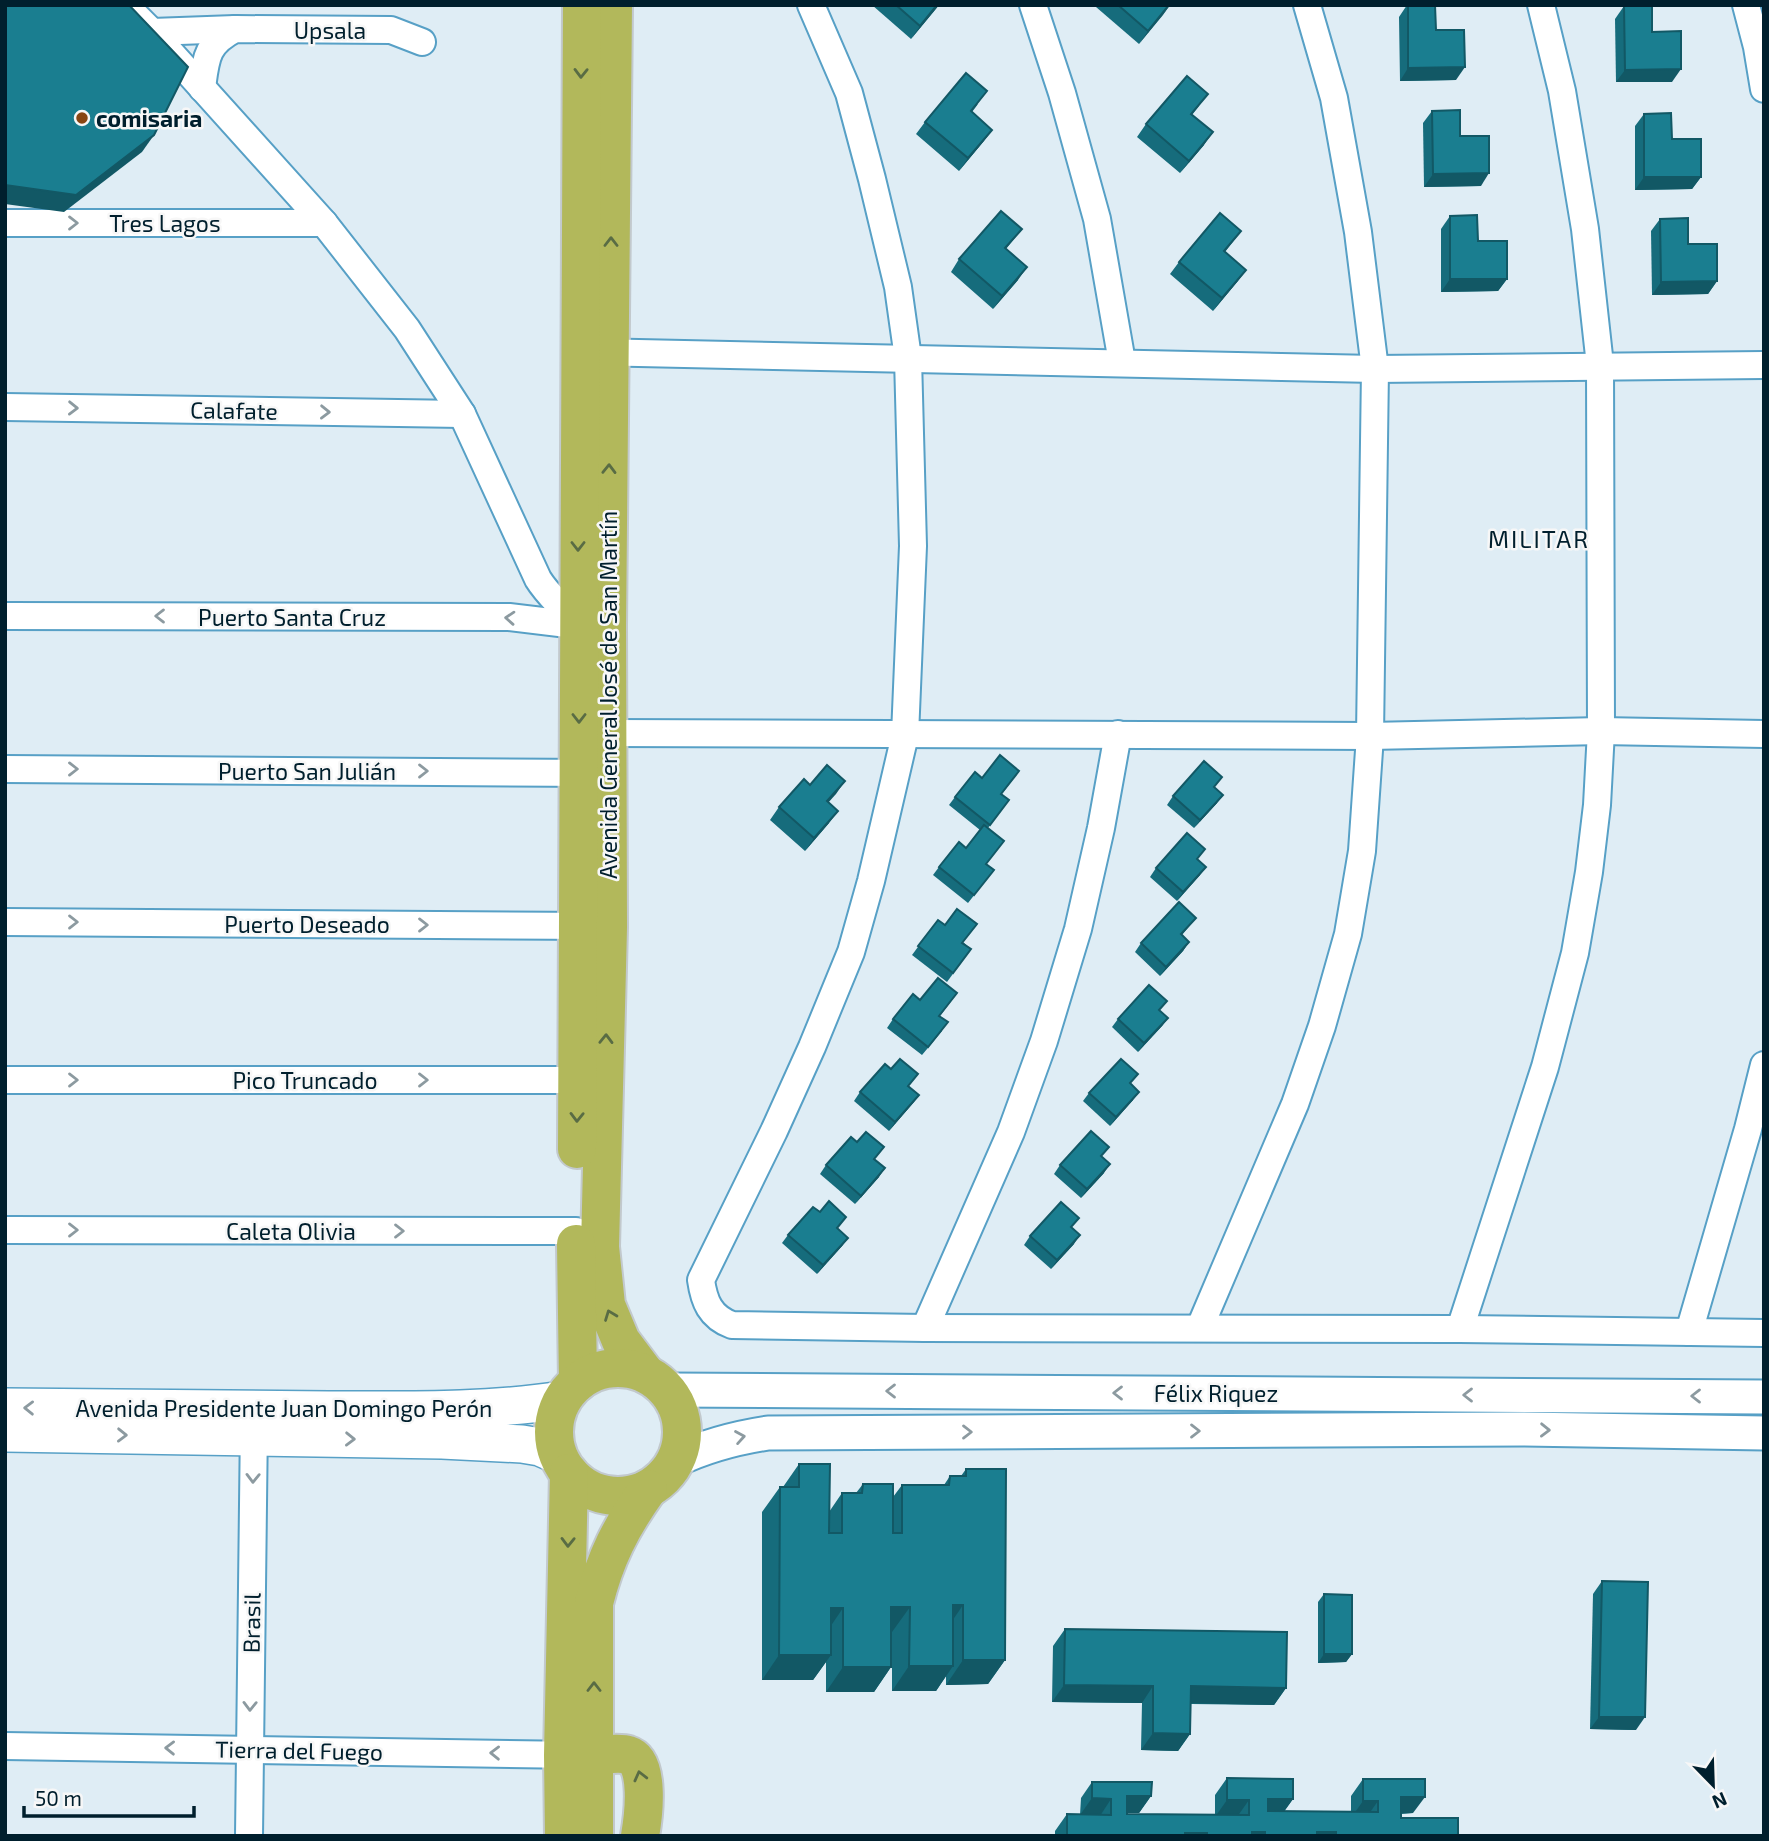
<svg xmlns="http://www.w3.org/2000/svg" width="1769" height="1841" font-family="'Exo 2',sans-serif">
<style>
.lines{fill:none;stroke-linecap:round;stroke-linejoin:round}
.minor-casing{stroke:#57a0c6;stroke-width:30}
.tertiary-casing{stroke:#57a0c6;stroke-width:37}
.secondary-casing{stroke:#57a0c6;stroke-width:40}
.trunk-casing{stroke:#c2c9cd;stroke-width:42}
.minor{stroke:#fff;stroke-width:26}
.tertiary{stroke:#fff;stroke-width:33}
.secondary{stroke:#fff;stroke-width:37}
.trunk{stroke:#b2b85b;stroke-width:38}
.wall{fill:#166c7c}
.shaded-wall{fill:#125865}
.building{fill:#1a7e90;stroke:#125865;stroke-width:2}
.oneway{stroke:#596c44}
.oneway2{stroke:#8c9aa0}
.poi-dot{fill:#884613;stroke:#f7f7f7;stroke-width:2.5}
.labels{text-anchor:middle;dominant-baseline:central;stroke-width:5;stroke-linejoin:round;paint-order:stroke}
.street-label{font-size:23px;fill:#001f2d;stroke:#f7f7f7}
.poi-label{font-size:23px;font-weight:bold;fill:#001f2d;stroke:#f7f7f7;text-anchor:start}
.neighbourhood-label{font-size:24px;letter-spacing:2px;fill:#001f2d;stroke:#f7f7f7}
</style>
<rect width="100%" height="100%" fill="#dfedf5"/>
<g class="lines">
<g class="minor-casing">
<g id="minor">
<path d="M 125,5 L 152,32 L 324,223 L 407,329 L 462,414 L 538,579 C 551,600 572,614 583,636"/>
<path d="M 811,5 L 849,93 L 872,179 L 898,287 L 908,358 L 913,546 L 905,735 L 871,881 L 851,952 L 812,1047 L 774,1131 L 701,1280 C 704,1301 710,1317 732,1325 L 925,1328 L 1460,1329 L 1764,1333"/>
<polyline points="1033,5 1062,93 1097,219 1122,362"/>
<polyline points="1746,5 1757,47 1764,89"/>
<polyline points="152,32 235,29"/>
<path d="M 202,88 C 206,58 206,44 235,29 L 391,30 L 422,42"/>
<polyline points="5,223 324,223"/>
<polyline points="593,352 1375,369 1764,365"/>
<polyline points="5,407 462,414"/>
<polyline points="5,616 509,617 584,626"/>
<polyline points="609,733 1370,736 1601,731 1764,734"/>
<polyline points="5,769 595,773"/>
<polyline points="5,922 595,926"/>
<polyline points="5,1080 578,1080 591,1082"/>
<polyline points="5,1230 576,1231"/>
<polyline points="1200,1327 1295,1104 1322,1026 1348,934 1362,851 1370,736 1375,369 1358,232 1334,98 1307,5"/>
<polyline points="925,1328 1011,1132 1044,1041 1078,929 1101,828 1118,734"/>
<polyline points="1460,1329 1545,1067 1575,953 1589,872 1597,805 1601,731 1600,365 1585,229 1562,91 1541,5"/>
<polyline points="1689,1332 1748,1129 1764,1065"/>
<polyline points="5,1746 578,1755"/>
<polyline points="249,1836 254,1422"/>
</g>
</g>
<g class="tertiary-casing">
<g id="tertiary">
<polyline points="668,1390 1764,1397"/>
<path d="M 676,1460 C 707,1445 735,1438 768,1433 L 1524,1429 L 1764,1433"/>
</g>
</g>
<g class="secondary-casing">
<g id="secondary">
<path d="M 5,1407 C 113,1409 221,1410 329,1410 C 407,1410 485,1412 562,1400"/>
<polyline points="5,1433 442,1440 522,1444 540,1447 558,1455"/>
</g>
</g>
<g class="trunk-casing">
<g id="trunk">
<polyline points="613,5 607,626 608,927 600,1247 606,1305 621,1341 645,1373"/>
<polyline points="577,1149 582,5"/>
<polyline points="576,1244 578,1382"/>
<circle cx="618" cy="1432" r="64"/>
<path d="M 594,1755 C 604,1755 619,1752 628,1755 C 651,1762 643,1819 640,1836"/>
<polyline points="564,1836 563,1755 569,1473"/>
<path d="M 594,1836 L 594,1603 C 605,1558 621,1527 648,1489"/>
</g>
</g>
<use href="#minor" class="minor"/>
<use href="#tertiary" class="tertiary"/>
<use href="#secondary" class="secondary"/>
<use href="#trunk" class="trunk"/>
</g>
<g class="wall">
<polygon points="872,5 939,5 911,39"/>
<polygon points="1097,5 1170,5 1139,44 1096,7"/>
<polygon points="1407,5 1435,5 1436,30 1456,80 1400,81 1399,17"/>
<polygon points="1624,6 1652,32 1672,82 1616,82 1615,19"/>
<polygon points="978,104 972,112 992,130 983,142 959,171 916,134 925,122"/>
<polygon points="1199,106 1192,115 1204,145 1180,173 1137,137 1146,124"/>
<polygon points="1432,111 1460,136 1481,186 1424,187 1423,123"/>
<polygon points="1644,114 1672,139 1701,177 1692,189 1635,190 1635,126"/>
<polygon points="1450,216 1478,241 1507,279 1498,291 1441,292 1441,229"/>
<polygon points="1660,219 1688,244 1717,281 1708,294 1652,295 1651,231"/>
<polygon points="1022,229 1006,249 1018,280 993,309 951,272 959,259"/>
<polygon points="1241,231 1225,252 1246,270 1237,282 1213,311 1170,274 1179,262"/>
<polygon points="1019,771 1002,794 1009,800 988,828 1004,841 986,864 994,870 968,903 933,875 939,867 966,848 980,830 949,805 955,797 982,778"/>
<polygon points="845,781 828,802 829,823 805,851 770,820 779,807 810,785"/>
<polygon points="1215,787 1217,803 1194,828 1167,805 1173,796"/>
<polygon points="1198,859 1200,875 1177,901 1150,877 1156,868"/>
<polygon points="1196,918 1182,935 1189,942 1183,951 1160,976 1135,952 1141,943"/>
<polygon points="938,920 971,949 947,982 912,955"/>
<polygon points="957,993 940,1016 942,1031 922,1055 887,1028 893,1019 920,1000"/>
<polygon points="1159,1010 1168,1018 1162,1026 1138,1052 1112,1027 1118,1019"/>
<polygon points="1131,1084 1133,1100 1110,1126 1083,1101 1089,1093"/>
<polygon points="860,1092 919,1095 913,1103 889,1131 854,1101"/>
<polygon points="1102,1157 1104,1173 1081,1198 1054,1174 1060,1165"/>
<polygon points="875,1159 879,1177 855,1204 820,1174 826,1165"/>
<polygon points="1072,1228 1074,1244 1051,1269 1024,1245 1030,1236"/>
<polygon points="837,1229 848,1238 842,1246 817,1274 782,1243 788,1235"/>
<polygon points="799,1464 829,1512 842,1493 856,1493 863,1484 893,1497 902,1485 944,1485 950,1476 961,1476 966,1469 1005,1660 988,1684 946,1685 946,1676 936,1691 892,1691 892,1632 891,1632 891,1667 874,1692 826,1692 826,1662 813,1680 762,1680 762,1512 780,1487 783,1487"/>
<polygon points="1602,1581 1636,1730 1590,1729 1593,1594"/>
<polygon points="1324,1594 1352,1654 1346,1662 1318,1663 1318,1602"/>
<polygon points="1065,1629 1286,1688 1274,1705 1191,1704 1190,1734 1178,1751 1141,1750 1142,1703 1052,1702 1053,1646"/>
<polygon points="1227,1778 1293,1799 1284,1811 1351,1812 1351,1796 1363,1779 1413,1813 1401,1814 1401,1818 1458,1836 1055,1836 1055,1831 1067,1814 1080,1815 1081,1798 1092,1782 1151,1796 1139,1813 1127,1813 1127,1814 1215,1815 1215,1795"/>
</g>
<g class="shaded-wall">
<polygon points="937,5 939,5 935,10 911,39 920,26"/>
<polygon points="1170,5 1163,15 1139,44 1148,31"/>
<polygon points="1465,67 1456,80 1400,81 1408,68"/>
<polygon points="1681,69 1672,82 1616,82 1625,70"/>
<polygon points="992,130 983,142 959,171 968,158"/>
<polygon points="1213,132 1204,145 1180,173 1189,161"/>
<polygon points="154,135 142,152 64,212 5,204 5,185"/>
<polygon points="1489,173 1481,186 1424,187 1433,174"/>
<polygon points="1644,177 1701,177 1692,189 1635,190"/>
<polygon points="1027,267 1018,280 993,309 1002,296"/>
<polygon points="1246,270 1237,282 1213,311 1222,298"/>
<polygon points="1450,279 1507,279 1498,291 1441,292"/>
<polygon points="1717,281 1708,294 1652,295 1661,282"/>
<polygon points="845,781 836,794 818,814 827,801"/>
<polygon points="1223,795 1217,803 1194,828 1200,820"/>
<polygon points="838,811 829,823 805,851 814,838"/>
<polygon points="1206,867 1200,875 1177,901 1183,892"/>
<polygon points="1189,942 1183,951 1160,976 1166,967"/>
<polygon points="1168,1018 1162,1026 1138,1052 1144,1043"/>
<polygon points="1139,1092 1133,1100 1110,1126 1116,1117"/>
<polygon points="919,1095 913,1103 889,1131 895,1122"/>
<polygon points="1110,1164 1104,1173 1081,1198 1087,1189"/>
<polygon points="885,1168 879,1177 855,1204 861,1196"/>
<polygon points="1080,1235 1074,1244 1051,1269 1057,1260"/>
<polygon points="848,1238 842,1246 817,1274 823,1265"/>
<polygon points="953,1605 963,1605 946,1630"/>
<polygon points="891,1607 910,1607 892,1632 874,1632"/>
<polygon points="831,1608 843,1608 826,1633"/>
<polygon points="1324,1654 1352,1654 1346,1662 1318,1663"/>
<polygon points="779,1655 831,1655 813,1680 762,1680"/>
<polygon points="963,1660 1005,1660 988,1684 946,1685"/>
<polygon points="909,1666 953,1666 936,1691 892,1691"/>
<polygon points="843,1667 891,1667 874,1692 826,1692"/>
<polygon points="1064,1685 1153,1686 1142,1703 1052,1702"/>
<polygon points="1191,1686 1286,1688 1274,1705 1179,1703"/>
<polygon points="1599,1717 1645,1717 1636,1730 1590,1729"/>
<polygon points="1153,1733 1190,1734 1178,1751 1141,1750"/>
<polygon points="1127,1796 1151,1796 1139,1813 1116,1813"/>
<polygon points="1401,1797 1425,1797 1413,1813 1389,1814"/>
<polygon points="1092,1798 1111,1799 1100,1816 1080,1815"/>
<polygon points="1268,1799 1293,1799 1281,1816 1256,1816"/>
<polygon points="1227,1800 1249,1800 1237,1817 1215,1817"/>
<polygon points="1363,1801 1378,1801 1366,1818 1351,1818"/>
<polygon points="1252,1832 1265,1832 1263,1836 1249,1836"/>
<polygon points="1317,1832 1336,1832 1334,1836 1315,1836"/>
<polygon points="1185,1833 1207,1833 1205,1836 1183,1836"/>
</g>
<g class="building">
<polygon points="5,5 129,5 188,67 154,135 76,195 5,185"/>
<polygon points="896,5 937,5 920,26"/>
<polygon points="1118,5 1169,5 1148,31"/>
<polygon points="1408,5 1435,5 1436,30 1464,30 1465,67 1408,68"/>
<polygon points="1624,6 1652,6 1652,32 1681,31 1681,69 1625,70"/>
<polygon points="966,73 987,91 971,111 992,130 968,158 925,122"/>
<polygon points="1187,76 1208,94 1191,114 1213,132 1189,161 1146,124"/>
<polygon points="1460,110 1460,136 1489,136 1489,173 1433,174 1432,111"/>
<polygon points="1671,113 1672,139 1701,139 1701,177 1644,177 1644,114"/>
<polygon points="1001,211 1022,229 1005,248 1027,267 1002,296 959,259"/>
<polygon points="1220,213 1241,231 1224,251 1246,270 1222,298 1179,262"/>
<polygon points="1477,215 1478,241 1507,241 1507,279 1450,279 1450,216"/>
<polygon points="1688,218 1688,244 1717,244 1717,281 1661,282 1660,219"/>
<polygon points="1000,755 1019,771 1001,794 1009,800 990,825 955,797 975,772 982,778"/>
<polygon points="1204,761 1222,777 1214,787 1223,795 1200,820 1173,796"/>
<polygon points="827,765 845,781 827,801 838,811 814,838 779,807 804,779 810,785"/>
<polygon points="984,825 1004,841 986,864 994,870 974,895 939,867 959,842 966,848"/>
<polygon points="1187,833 1205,849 1197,859 1206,867 1183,892 1156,868"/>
<polygon points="1179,902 1196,918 1181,934 1189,942 1166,967 1141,943"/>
<polygon points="957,909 977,924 962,943 971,949 953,973 918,946 938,920 945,925"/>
<polygon points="938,978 957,993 939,1016 948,1022 928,1047 893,1019 913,994 920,1000"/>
<polygon points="1149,985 1167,1001 1159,1010 1168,1018 1144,1043 1118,1019"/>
<polygon points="900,1059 918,1074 908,1086 919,1095 895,1122 860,1092 885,1064 891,1069"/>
<polygon points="1121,1059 1138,1074 1130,1083 1139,1092 1116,1117 1089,1093"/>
<polygon points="1091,1131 1109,1147 1101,1156 1110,1164 1087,1189 1060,1165"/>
<polygon points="866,1132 884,1147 874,1159 885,1168 861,1196 826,1165 851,1137 857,1142"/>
<polygon points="829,1201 846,1217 837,1228 848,1238 823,1265 788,1235 813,1207 820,1212"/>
<polygon points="1061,1202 1079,1218 1071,1227 1080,1235 1057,1260 1030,1236"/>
<polygon points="799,1464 830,1464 829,1533 842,1533 842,1493 862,1493 863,1484 893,1484 893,1533 902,1533 902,1485 949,1485 950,1476 966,1476 966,1469 1006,1469 1005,1660 963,1660 963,1605 953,1605 953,1666 909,1666 910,1607 891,1607 891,1667 843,1667 843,1608 831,1608 831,1655 779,1655 780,1487 799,1487"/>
<polygon points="1602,1581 1648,1582 1645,1717 1599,1717"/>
<polygon points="1324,1594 1352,1595 1352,1654 1324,1654"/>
<polygon points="1065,1629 1287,1632 1286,1688 1191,1686 1190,1734 1153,1733 1153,1686 1064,1685"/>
<polygon points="1227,1778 1293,1779 1293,1799 1268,1799 1268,1811 1378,1812 1378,1801 1363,1801 1363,1779 1425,1779 1425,1797 1401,1797 1401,1818 1458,1818 1458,1836 1336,1836 1336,1832 1317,1832 1317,1836 1265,1836 1265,1832 1252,1832 1252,1836 1207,1836 1207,1833 1185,1833 1185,1836 1067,1835 1067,1814 1111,1815 1111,1799 1092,1798 1092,1782 1152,1782 1151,1796 1127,1796 1127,1814 1249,1815 1249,1800 1227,1800"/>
</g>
<defs><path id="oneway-chevron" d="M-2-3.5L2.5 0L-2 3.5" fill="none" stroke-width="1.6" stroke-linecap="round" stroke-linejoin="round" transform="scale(1.75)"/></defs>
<g class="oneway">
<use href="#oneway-chevron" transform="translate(581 73) rotate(91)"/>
<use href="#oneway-chevron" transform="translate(611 242) rotate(-90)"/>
<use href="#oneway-chevron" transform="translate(609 469) rotate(-89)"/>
<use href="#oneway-chevron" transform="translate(578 546) rotate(90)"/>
<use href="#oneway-chevron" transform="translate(579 718) rotate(90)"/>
<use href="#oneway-chevron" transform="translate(606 1039) rotate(-89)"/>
<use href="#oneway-chevron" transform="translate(577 1117) rotate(91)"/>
<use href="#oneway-chevron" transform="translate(610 1315) rotate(-111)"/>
<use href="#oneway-chevron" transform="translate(568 1542) rotate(91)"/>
<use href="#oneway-chevron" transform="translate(594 1687) rotate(-90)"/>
<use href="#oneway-chevron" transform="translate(640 1776) rotate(-104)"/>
</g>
<g class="oneway2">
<use href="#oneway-chevron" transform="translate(73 223)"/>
<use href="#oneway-chevron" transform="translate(73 408) rotate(1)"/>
<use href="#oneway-chevron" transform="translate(325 412) rotate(1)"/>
<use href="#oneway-chevron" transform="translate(160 616) rotate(-180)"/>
<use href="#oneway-chevron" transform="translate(510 618) rotate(-176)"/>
<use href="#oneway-chevron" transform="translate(73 769)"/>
<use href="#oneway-chevron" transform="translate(423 771)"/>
<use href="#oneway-chevron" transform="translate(73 922)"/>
<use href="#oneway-chevron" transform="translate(423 925)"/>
<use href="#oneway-chevron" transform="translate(73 1080)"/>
<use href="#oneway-chevron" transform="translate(423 1080)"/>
<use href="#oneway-chevron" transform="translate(73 1230)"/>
<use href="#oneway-chevron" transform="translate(399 1231)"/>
<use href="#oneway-chevron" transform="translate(891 1391) rotate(-180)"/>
<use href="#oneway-chevron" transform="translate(1118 1393) rotate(-180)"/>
<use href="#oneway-chevron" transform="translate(1468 1395) rotate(-180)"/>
<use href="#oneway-chevron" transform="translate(1696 1396) rotate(-180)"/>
<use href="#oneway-chevron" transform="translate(29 1408) rotate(-179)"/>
<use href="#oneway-chevron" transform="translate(1545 1430) rotate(1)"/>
<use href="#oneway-chevron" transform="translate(1195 1431)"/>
<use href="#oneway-chevron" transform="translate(967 1432)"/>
<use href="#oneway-chevron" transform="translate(122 1435) rotate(1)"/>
<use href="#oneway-chevron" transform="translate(740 1437) rotate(-10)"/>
<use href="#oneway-chevron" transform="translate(350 1439) rotate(1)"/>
<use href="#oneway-chevron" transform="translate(253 1478) rotate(91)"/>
<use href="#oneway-chevron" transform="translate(250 1706) rotate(91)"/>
<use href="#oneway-chevron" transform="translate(170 1748) rotate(-179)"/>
<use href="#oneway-chevron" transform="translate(495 1753) rotate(-179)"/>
</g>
<circle class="poi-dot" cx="82" cy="118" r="7"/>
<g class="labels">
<g class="street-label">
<text x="330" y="30">Upsala</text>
<text x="165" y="223">Tres Lagos</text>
<text transform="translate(234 410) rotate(1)">Calafate</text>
<text x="292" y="617">Puerto Santa Cruz</text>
<text transform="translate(608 695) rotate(-90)">Avenida General José de San Martín</text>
<text x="307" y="771">Puerto San Julián</text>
<text x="307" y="924">Puerto Deseado</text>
<text x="305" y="1080">Pico Truncado</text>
<text x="291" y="1231">Caleta Olivia</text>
<text x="1216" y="1393">Félix Riquez</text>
<text x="284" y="1408">Avenida Presidente Juan Domingo Perón</text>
<text transform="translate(251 1623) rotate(-89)">Brasil</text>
<text transform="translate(299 1750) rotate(1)">Tierra del Fuego</text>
</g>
<g class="poi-label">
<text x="96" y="118">comisaria</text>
</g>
<g class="neighbourhood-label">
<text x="1539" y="538">MILITAR</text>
</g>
</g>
<rect width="1769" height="1841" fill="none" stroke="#001f2d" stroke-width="14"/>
<g transform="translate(1713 1785) rotate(157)" stroke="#f7f7f7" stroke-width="5" paint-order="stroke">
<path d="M0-5L12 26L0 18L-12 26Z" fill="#001f2d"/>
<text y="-10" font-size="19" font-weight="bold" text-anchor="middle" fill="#001f2d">N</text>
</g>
<path d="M24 1806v10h170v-10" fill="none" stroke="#001f2d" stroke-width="3.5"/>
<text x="35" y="1806" font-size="21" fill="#001f2d" stroke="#f7f7f7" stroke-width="5" paint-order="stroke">50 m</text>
</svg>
